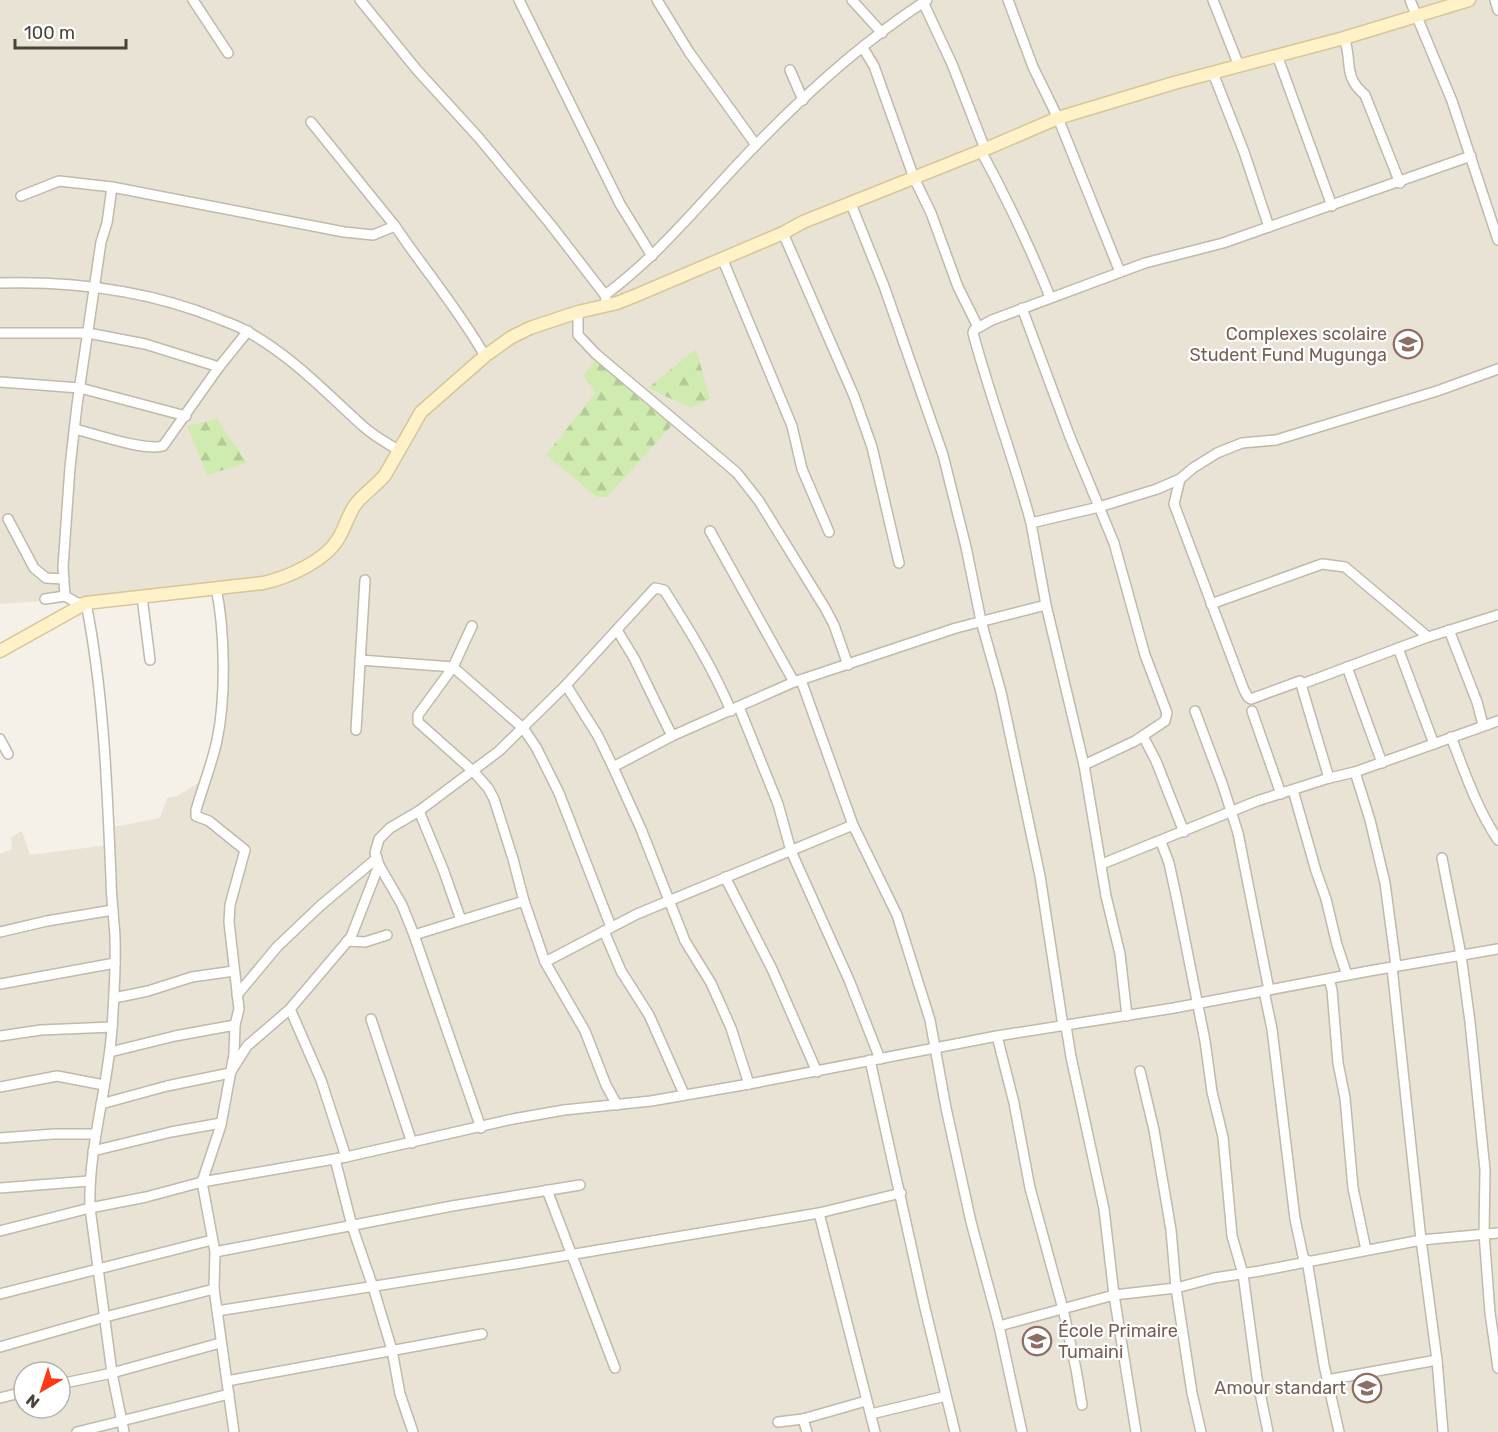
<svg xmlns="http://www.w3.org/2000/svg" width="1498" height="1432" font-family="Rubik,sans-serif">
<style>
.residential{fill:#e9e3d6;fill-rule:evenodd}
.forest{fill:url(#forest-firs)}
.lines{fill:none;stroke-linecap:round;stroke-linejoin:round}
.street-casing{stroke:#c1b9aa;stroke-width:12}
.secondary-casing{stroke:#d7c696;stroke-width:15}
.street{stroke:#fff;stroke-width:9}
.secondary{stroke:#fff2c8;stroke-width:12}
.labels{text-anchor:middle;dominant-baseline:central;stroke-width:4.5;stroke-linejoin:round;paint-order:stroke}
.education-label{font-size:18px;fill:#785e54;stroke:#fff;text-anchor:end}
</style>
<defs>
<pattern id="forest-firs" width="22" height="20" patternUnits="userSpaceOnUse" patternTransform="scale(1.5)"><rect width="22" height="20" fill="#d0ebaf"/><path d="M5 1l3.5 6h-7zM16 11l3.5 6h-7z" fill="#b4cb97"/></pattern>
</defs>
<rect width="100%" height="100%" fill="#f5f1e8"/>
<path class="residential" d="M 0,0 L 1498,0 L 1498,1432 L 0,1432 L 0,854 L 12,849 L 11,837 L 22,831 L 30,855 L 108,845 L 108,828 L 160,818 L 167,798 L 177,796 L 205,779 L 216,734 L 217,704 L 220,674 L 220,588 L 0,604 ZM 24,1372 L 60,1372 L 60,1408 L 24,1408 Z"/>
<g class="forest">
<polygon points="696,349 710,399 691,408 648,388"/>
<polygon points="597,358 674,423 607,497 597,497 546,455 595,393 584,375"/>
<polygon points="217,419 247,463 207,475 187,426"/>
</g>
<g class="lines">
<g class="street-casing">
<g id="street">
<polyline points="193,0 228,53"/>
<polyline points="360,0 417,70 479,138 551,225 605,295"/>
<polyline points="519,0 620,204 652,256"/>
<polyline points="657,0 689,52 756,145"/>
<polyline points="852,0 882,33"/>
<polyline points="1008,0 1033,67 1058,118 1120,272"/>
<polyline points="1213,0 1239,66"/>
<polyline points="1410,0 1452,101 1498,240"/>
<polyline points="1495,0 1498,10"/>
<polyline points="923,2 952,64 985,149"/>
<path d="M 1344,38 C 1353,61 1342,76 1365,95 L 1400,183"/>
<polyline points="863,48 874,66 914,178 931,213 958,287 978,327"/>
<polyline points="1277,55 1332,206"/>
<polyline points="790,70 803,100"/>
<polyline points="1213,73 1244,152 1269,227"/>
<polyline points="311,122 395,226"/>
<path d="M 981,151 C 1007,199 1030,247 1050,297"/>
<path d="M 21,196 L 59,181 L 112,187 L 344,232 L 373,235 L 395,226 C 424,269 459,310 485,356"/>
<polyline points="851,204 884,286 943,455 966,547 981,621 1001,692 1021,786 1040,876 1063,1026"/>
<polyline points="783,233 854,396 872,447 899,563"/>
<polyline points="722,258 792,426 802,469 829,532"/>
<path d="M 0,283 C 74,281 150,291 219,319 C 228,323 239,326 248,332 C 292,356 327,394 364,427 C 374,436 387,443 398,450"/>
<path d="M 607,305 L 605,295 C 654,259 693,212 735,167 C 790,108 859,44 927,0"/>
<polyline points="1022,308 1070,437 1114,543 1145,655 1167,713 1165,721 1135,741 1084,765"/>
<polyline points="578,312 578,335 596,354 723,461 737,473 759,501 825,608 834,625 848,665"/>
<polyline points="0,333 88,333 145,344 219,367"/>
<polyline points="0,382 80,388 186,416"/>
<path d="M 75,429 C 95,434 144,451 163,446 L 219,367 L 248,331"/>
<polyline points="1180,479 1174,504 1244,690 1248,697 1251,699 1300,681 1329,778"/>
<polyline points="8,519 34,568 46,578 64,579"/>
<path d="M 1031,523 C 1014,459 990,397 973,333 L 974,330 L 992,320 L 1145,263 L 1223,243 L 1471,156"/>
<polyline points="710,531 794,682"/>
<path d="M 216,588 C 225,630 226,698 217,740 C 212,764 203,786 196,810 L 196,816 L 209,821 L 245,850 L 230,905 L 229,922 L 239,1009 L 235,1025 L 234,1054 L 221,1125 L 202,1182 L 215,1252 L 214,1289 L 234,1432"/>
<polyline points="65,596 63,567 70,467 77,405 101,242 107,223 112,187"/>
<polyline points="142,597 150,660"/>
<path d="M 45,599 L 65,596 L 77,603 L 86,603 C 104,694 107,786 111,878 C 111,898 114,918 115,937 C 116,968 114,998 112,1028 C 108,1089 88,1147 90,1208 L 112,1373 L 124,1432"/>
<polyline points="1211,604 1322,564 1345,567 1428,637"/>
<polyline points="472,626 453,667 418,715 418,722 474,772 488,788 494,799 513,859 524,901 545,962 585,1031 606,1085 617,1105"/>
<polyline points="617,630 634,658 672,736"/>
<polyline points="1449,630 1477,702 1483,725"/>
<polyline points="1398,648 1434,744"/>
<polyline points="360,660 453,667 523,728 536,747 559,793 611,927"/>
<polyline points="1347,667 1382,763"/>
<polyline points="801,680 853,825 897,915 930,1020 946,1108 971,1222 999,1326 1022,1432"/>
<polyline points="1302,684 1428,637 1498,615"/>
<polyline points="566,685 598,736 613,767 641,829 685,941 711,983 731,1028 749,1084"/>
<polyline points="739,707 778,804 791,851 849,980 880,1059"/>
<polyline points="1195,711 1223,786 1238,833 1269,990"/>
<polyline points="1252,711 1281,794"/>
<polyline points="356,730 365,580"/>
<polyline points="1143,736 1156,761 1184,832"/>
<path d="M 1451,737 C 1465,773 1477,809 1498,840"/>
<polyline points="0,739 8,754"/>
<polyline points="613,767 672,736 794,682 956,628 1046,605"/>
<polyline points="1355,772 1370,820 1385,883 1396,966"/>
<polyline points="1293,790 1316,871 1326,899 1337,945 1347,975"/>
<polyline points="419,811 443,869 461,920"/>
<polyline points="1161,842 1169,863 1177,900 1205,1041 1212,1092 1223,1137 1232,1236 1243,1274 1257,1378 1268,1432"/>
<polyline points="1442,858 1461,955 1470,1022 1485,1170 1484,1233 1490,1313 1498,1368"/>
<polyline points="1102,864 1257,801 1329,778 1355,772 1498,721"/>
<polyline points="725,877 772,969 817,1072"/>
<polyline points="604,931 621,971 649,1015 684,1094"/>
<polyline points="0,932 47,921 113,910"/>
<polyline points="414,935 524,901"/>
<polyline points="347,941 365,942 387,935"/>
<polyline points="545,962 637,914 853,825"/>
<polyline points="1392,967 1421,1240 1437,1360 1443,1432"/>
<polyline points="1329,979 1332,990 1338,1063 1345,1098 1353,1188 1366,1250"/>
<polyline points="0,984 115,963"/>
<polyline points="1264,991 1272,1029 1295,1219 1304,1261"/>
<polyline points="237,995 277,947 320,906 377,858"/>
<polyline points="114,998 148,991 192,977 234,971"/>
<polyline points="290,1009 321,1080 346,1157"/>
<polyline points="1127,1016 1120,954 1106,896 1084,765 1046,605 1031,523 1099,507 1157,489 1180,479 1193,468 1217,453 1242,443 1276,440 1437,391 1498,369"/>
<polyline points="371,1019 412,1143"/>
<polyline points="1066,1026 1071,1057 1104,1209 1114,1295 1136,1432"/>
<polyline points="0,1036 41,1030 112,1027"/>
<polyline points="997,1036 1014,1103 1030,1188 1063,1309 1076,1369 1082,1405"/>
<polyline points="110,1052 175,1036 235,1025"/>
<polyline points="870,1060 924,1304 955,1432"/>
<polyline points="1140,1071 1154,1130 1171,1230 1176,1288 1192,1393 1201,1432"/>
<polyline points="0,1087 57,1076 104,1085"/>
<polyline points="101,1104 167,1086 230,1073 247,1046 290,1009 351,937 379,865"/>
<path d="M 481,1128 L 414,935 L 402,905 L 379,865 L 375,853 L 379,839 L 390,828 L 419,811 L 499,751 L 566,685 L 655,588 L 664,590 C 689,629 713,668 731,711"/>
<polyline points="0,1138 54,1134 95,1134"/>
<polyline points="93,1151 171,1132 221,1123"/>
<polyline points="335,1159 352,1226 373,1287 392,1350 400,1394 413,1432"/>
<polyline points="0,1188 89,1181"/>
<polyline points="547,1190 615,1368"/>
<polyline points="819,1213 875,1432"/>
<polyline points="0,1231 90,1208 146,1197 202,1182 346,1157 513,1119 564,1110 651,1101 749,1084 997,1036 1174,1008 1369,971 1498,949"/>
<polyline points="215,1252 452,1206 580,1185"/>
<polyline points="1307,1260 1324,1365 1339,1432"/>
<polyline points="0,1294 212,1240"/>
<polyline points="217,1311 515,1264 819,1213 901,1193"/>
<polyline points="999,1326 1114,1295 1176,1288 1214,1278 1260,1271 1421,1240 1498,1233"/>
<polyline points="0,1347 105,1317 214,1289"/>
<polyline points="1327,1380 1437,1360"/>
<polyline points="227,1381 482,1334"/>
<polyline points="60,1384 112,1373 220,1343"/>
<polyline points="0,1398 24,1392"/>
<polyline points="871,1414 946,1396"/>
<polyline points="803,1419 807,1432"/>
<polyline points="778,1422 803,1419 866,1401"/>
<polyline points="77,1432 229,1394"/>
</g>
</g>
<g class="secondary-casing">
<path id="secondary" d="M 0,651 L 86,603 L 263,583 C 287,578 325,561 338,539 C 345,528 348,515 355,505 C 364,493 376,486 385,475 L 421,412 L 485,356 L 510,338 L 530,328 L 578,312 L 617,303 L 637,295 L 783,233 L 803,222 L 981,151 L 1058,118 L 1174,83 L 1344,38 L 1469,0"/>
</g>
<use href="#street" class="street"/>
<use href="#secondary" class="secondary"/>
</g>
<defs>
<g id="school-ring" transform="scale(1.5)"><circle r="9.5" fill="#fff" stroke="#8d6e63" stroke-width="1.5"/><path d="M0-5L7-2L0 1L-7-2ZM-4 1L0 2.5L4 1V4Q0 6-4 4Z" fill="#8d6e63"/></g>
</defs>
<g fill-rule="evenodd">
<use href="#school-ring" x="1408" y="344"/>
<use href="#school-ring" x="1037" y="1341"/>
<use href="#school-ring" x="1367" y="1388"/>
</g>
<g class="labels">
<g class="education-label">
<text x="1387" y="334">Complexes scolaire<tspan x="1387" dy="21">Student Fund Mugunga</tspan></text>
<text x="1058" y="1331" text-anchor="start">École Primaire<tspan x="1058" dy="21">Tumaini</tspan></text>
<text x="1346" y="1388">Amour standart</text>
</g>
</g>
<g transform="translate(42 1390) rotate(219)"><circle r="28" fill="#ffffff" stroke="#b6b3af" stroke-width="1.5"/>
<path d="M0-4.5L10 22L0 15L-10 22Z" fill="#ff3815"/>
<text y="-9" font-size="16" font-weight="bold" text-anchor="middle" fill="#494236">N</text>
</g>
<path d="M15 39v9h111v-9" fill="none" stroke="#494236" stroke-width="3"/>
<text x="24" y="39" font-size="18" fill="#494236" stroke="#ffffff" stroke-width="4.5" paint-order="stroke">100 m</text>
</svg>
